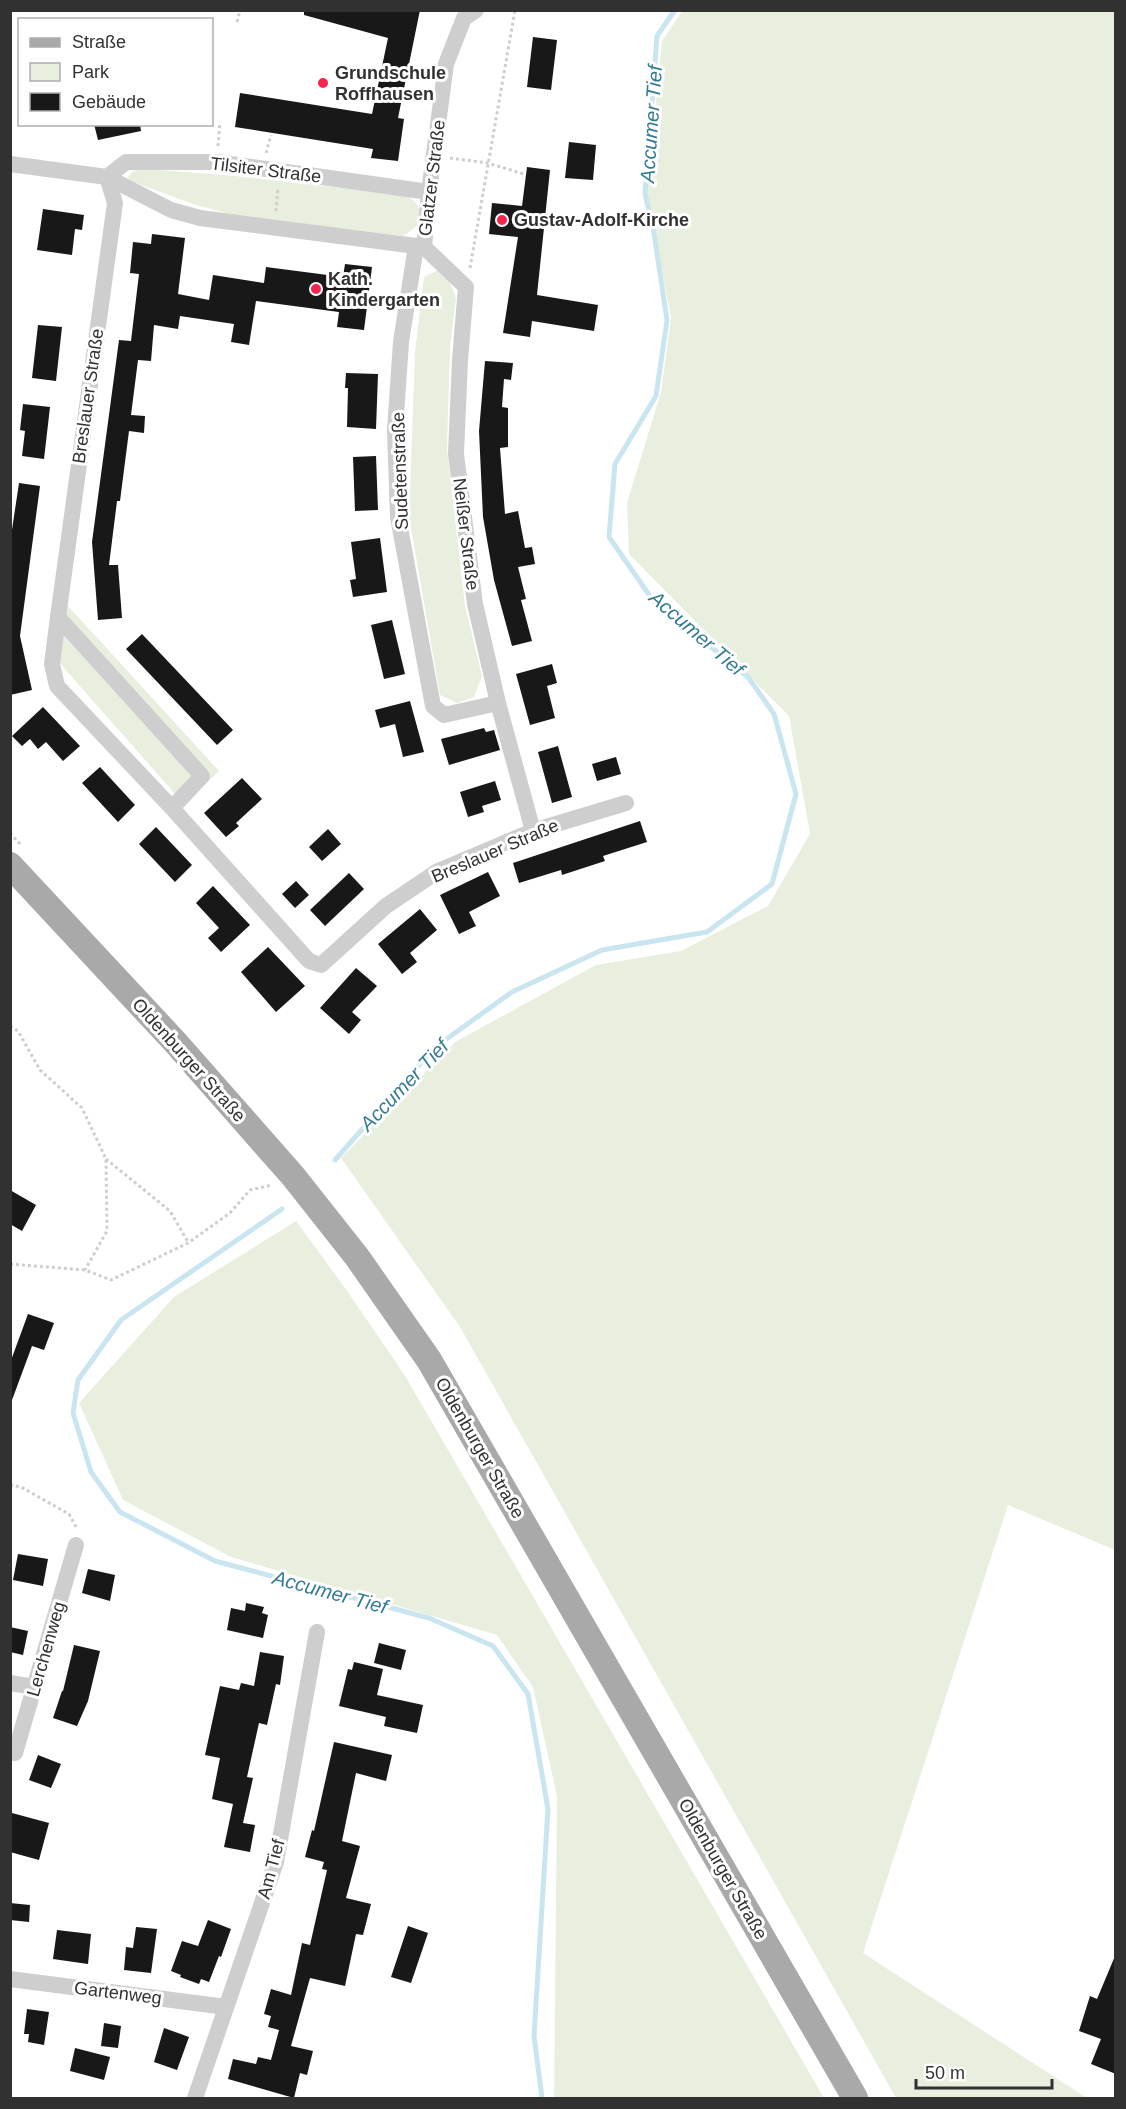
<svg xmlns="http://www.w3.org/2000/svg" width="1126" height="2109" font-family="Helvetica,sans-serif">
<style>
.green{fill:#e9efde}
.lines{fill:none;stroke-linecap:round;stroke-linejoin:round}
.stream{stroke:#c9e5f0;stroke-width:5}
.building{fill:#181818}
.path{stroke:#cecece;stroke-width:3;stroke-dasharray:3 3;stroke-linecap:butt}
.minor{stroke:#cecece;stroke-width:16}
.primary{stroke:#a9a9a9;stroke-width:26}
.poi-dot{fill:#f5264e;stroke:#fff;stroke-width:2}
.labels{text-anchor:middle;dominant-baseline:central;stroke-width:6;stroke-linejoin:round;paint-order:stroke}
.poi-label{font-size:18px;font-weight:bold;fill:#313131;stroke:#fff;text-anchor:start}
.street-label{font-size:18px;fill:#313131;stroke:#fff}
.water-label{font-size:20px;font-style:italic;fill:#347b95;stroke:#fff}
</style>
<rect width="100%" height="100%" fill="#fff"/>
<g class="green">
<polygon points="683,10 1115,11 1115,1550 1008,1505 863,1953 1087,2098 896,2098 460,1327 341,1158 455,1042 596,965 681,951 768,906 810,834 789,716 629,554 627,503 661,392 671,318 647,195 662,41"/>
<path d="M 146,169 L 235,176 L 406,195 C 418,203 422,209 420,224 L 403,236 L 233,215 L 196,205 L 130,181 L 128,177 L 133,171 Z"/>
<polygon points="438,270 449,280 456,298 450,347 447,449 465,606 482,676 474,697 457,703 440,695 409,516 415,352 424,277"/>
<polygon points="58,595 219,771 184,804 49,651"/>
<polygon points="296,1221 343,1285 404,1374 824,2098 554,2098 557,1796 533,1687 497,1635 231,1557 123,1500 79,1403 174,1297"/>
</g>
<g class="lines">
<g class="stream">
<polyline points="335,1160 434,1048 512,992 602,950 707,932 772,884 796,794 774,714 748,677 652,599 609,537 615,464 656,396 667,320 653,227 645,194 657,36 675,10"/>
<polyline points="282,1209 121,1320 78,1380 73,1413 91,1472 120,1512 215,1561 429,1618 493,1646 528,1694 548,1809 534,2036 542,2098"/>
</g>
</g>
<g class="building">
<polygon points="304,10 420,10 398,118 404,119 398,161 371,158 373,149 235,127 240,93 372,114 388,38 304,15"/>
<polygon points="533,37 557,40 551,90 527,87"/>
<polygon points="94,124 140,124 141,131 98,140"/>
<polygon points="569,142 596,145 593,180 565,178"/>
<polygon points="527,167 550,170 537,295 598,305 594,331 532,321 530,337 503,333 518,237 489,234 492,203 522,206"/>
<polygon points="43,209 84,215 82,230 75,229 72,255 37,250"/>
<polygon points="152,234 185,238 178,294 209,300 213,275 264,283 266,267 343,277 345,264 372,267 364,330 337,327 339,312 256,301 249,345 231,342 234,324 180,316 178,329 154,325 151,361 138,360 131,415 145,416 144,433 129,431 120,501 117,501 109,565 118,565 122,618 98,620 92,542 119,340 131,341 139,274 130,273 133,242 151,244"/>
<polygon points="38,325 62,327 56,381 32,378"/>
<polygon points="485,361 513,363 511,380 504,379 502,407 508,408 508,447 500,448 505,514 518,511 525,548 532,547 535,564 518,567 526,599 521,600 532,641 512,646 494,580 483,517 479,431"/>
<polygon points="346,373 378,374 376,429 347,427 348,388 345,388"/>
<polygon points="23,404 50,407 44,459 22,456 25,431 20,430"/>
<polygon points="376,456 378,510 355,511 353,457"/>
<polygon points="19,483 40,486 20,636 32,690 10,695 10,543"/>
<polygon points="380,538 387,592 353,597 350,580 356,579 351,542"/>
<polygon points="392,620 405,674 384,679 371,625"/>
<polygon points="142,634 233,730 217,745 126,649"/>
<polygon points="552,664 557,683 547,686 555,718 530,725 516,674"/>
<polygon points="410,701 424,752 403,757 395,724 380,728 375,710"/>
<polygon points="43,707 80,746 63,761 46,742 38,749 30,739 22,746 12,736"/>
<polygon points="484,728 486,732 494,730 500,750 449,765 441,739"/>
<polygon points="558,746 572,797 552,803 538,752"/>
<polygon points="616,757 621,774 597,781 592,764"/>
<polygon points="100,767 135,805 118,822 82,783"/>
<polygon points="242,778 262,799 236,823 239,826 226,837 204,813"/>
<polygon points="495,781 501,800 482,806 484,812 468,817 460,792"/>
<polygon points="640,821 647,842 603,856 605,861 562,875 561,870 519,883 513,863"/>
<polygon points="156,827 192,865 175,882 139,844"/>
<polygon points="328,829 341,844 322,861 309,847"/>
<polygon points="488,872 500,896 469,912 476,926 459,934 440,895"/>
<polygon points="349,873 364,889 325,926 310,910"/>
<polygon points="296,881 309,895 295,908 282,894"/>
<polygon points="213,886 250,925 221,952 208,938 219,928 196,903"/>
<polygon points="420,909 437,930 410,953 417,962 402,974 378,944"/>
<polygon points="268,947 305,986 276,1012 241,972"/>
<polygon points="356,968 377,986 352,1012 361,1020 349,1034 320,1008"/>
<polygon points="10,1190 36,1205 22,1231 10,1224"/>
<polygon points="28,1314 54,1323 44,1350 32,1346 12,1400 10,1400 10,1363"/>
<polygon points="18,1554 48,1559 43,1586 13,1580"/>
<polygon points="88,1569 115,1575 110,1601 82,1593"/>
<polygon points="246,1603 264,1607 262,1613 268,1615 263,1638 227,1630 231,1608 245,1611"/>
<polygon points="10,1627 28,1631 23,1655 10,1652"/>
<polygon points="379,1643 406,1650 401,1670 374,1663"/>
<polygon points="74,1645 100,1651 88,1701 77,1726 53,1718 62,1691 63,1691"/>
<polygon points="260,1652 284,1656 280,1685 276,1684 267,1725 259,1723 247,1777 253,1778 243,1823 255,1825 250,1852 224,1847 233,1804 212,1799 220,1758 205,1755 220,1686 239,1690 241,1683 254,1686"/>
<polygon points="354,1662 383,1669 377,1695 423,1705 417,1733 384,1726 386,1717 339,1706 348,1669 352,1670"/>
<polygon points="334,1742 392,1755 386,1781 356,1773 342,1841 360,1846 346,1898 371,1904 363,1935 356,1934 345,1986 310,1978 291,2046 313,2051 307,2075 300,2073 294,2098 228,2079 233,2059 256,2064 258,2057 271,2060 279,2030 268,2027 271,2016 264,2014 271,1989 291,1995 302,1943 310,1945 327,1870 322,1869 324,1862 305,1857 312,1830 314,1831"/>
<polygon points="38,1755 61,1764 51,1788 29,1780"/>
<polygon points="12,1813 49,1823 39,1860 10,1852 10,1821"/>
<polygon points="10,1903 30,1905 29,1922 10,1920"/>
<polygon points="208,1920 231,1929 221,1957 219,1956 209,1982 201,1979 199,1984 180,1977 181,1975 171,1971 182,1941 198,1946"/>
<polygon points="408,1926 428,1933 411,1983 391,1977"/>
<polygon points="136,1927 157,1929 151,1973 124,1970 126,1947 133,1948"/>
<polygon points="57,1930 91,1934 88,1964 53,1959"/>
<polygon points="1115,1956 1116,1956 1116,2074 1091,2064 1101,2039 1079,2031 1090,1996 1097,1999"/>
<polygon points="27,2009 49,2012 44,2045 28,2042 29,2034 24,2034"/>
<polygon points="104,2023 121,2026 118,2048 101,2046"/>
<polygon points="164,2028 189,2037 177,2070 154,2062"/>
<polygon points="75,2048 110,2057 104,2080 70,2071"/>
</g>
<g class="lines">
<g class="path">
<polyline points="237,22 240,10"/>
<polyline points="218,146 220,122"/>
<polyline points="266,153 271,135"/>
<polyline points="450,158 488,163 524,174"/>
<polyline points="276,211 278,187"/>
<polyline points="470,268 515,10"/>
<polyline points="10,833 21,845"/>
<polyline points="10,1026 18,1031 40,1070 82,1108 106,1159 107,1231 85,1270"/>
<polyline points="106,1159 170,1211 188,1242"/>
<polyline points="10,1264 85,1270 111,1280 188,1243 230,1213 250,1190 268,1186 272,1183"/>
<polyline points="10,1485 21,1487 69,1514 77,1529"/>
</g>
<g class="minor">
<polyline points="10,164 107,177 171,210 200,218 416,246"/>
<polyline points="107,177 115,203 58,617 202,776 172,808"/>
<polyline points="107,177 126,162 216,162 429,192"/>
<polyline points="424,247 466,287 460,360 456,454 475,604 498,703 533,831"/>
<polyline points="424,247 416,246 401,342 395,430 398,517 433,706 444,715 498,703"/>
<polyline points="424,247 429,192 446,64 464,18 476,10"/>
<polyline points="58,617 52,664 57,686 172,808 309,961 321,965 386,906 438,871 533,831 626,803"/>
<polyline points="10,1683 35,1687"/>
<polyline points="15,1753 76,1545"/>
<polyline points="10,1979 226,2007"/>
<polyline points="195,2098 276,1862 317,1632"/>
</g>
<polyline class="primary" points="10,865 175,1042 293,1176 357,1257 429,1360 855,2098"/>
</g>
<g class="poi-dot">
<circle cx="323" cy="83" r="6"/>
<circle cx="502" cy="220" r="6"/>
<circle cx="316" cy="289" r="6"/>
</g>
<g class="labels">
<g class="poi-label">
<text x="335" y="73">Grundschule<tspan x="335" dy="21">Roffhausen</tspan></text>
<text x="514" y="220">Gustav-Adolf-Kirche</text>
<text x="328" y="279">Kath.<tspan x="328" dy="21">Kindergarten</tspan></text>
</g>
<g class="street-label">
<text transform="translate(266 170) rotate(7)">Tilsiter Straße</text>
<text transform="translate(432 178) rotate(-83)">Glatzer Straße</text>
<text transform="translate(88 396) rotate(-82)">Breslauer Straße</text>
<text transform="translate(400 471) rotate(-92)">Sudetenstraße</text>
<text transform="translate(466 534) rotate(83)">Neißer Straße</text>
<text transform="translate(495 851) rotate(-23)">Breslauer Straße</text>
<text transform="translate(189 1060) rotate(48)">Oldenburger Straße</text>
<text transform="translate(480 1448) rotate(60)">Oldenburger Straße</text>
<text transform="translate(46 1649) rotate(-74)">Lerchenweg</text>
<text transform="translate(271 1869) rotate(-75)">Am Tief</text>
<text transform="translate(723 1869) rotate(60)">Oldenburger Straße</text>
<text transform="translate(118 1993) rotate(7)">Gartenweg</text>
</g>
<g class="water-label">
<text transform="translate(651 124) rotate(-86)">Accumer Tief</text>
<text transform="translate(697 633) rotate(41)">Accumer Tief</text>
<text transform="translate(404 1085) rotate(-46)">Accumer Tief</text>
<text transform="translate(330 1592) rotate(15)">Accumer Tief</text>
</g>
</g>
<rect width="1126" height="2109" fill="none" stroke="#313131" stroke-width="24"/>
<rect x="18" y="18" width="195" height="108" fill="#ffffff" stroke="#adadad" stroke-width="1.5"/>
<rect x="30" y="38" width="30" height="9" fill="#a9a9a9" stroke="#adadad" stroke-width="1.5"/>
<text x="72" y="48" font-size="18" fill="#313131">Straße</text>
<rect x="30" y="63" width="30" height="18" fill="#e9efde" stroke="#adadad" stroke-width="1.5"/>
<text x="72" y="78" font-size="18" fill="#313131">Park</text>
<rect x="30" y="93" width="30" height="18" fill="#181818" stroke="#adadad" stroke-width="1.5"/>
<text x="72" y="108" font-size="18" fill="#313131">Gebäude</text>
<path d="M916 2079v9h136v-9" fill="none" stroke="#313131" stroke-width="3"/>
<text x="925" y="2079" font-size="18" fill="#313131" stroke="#ffffff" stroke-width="4.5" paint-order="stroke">50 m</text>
</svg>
